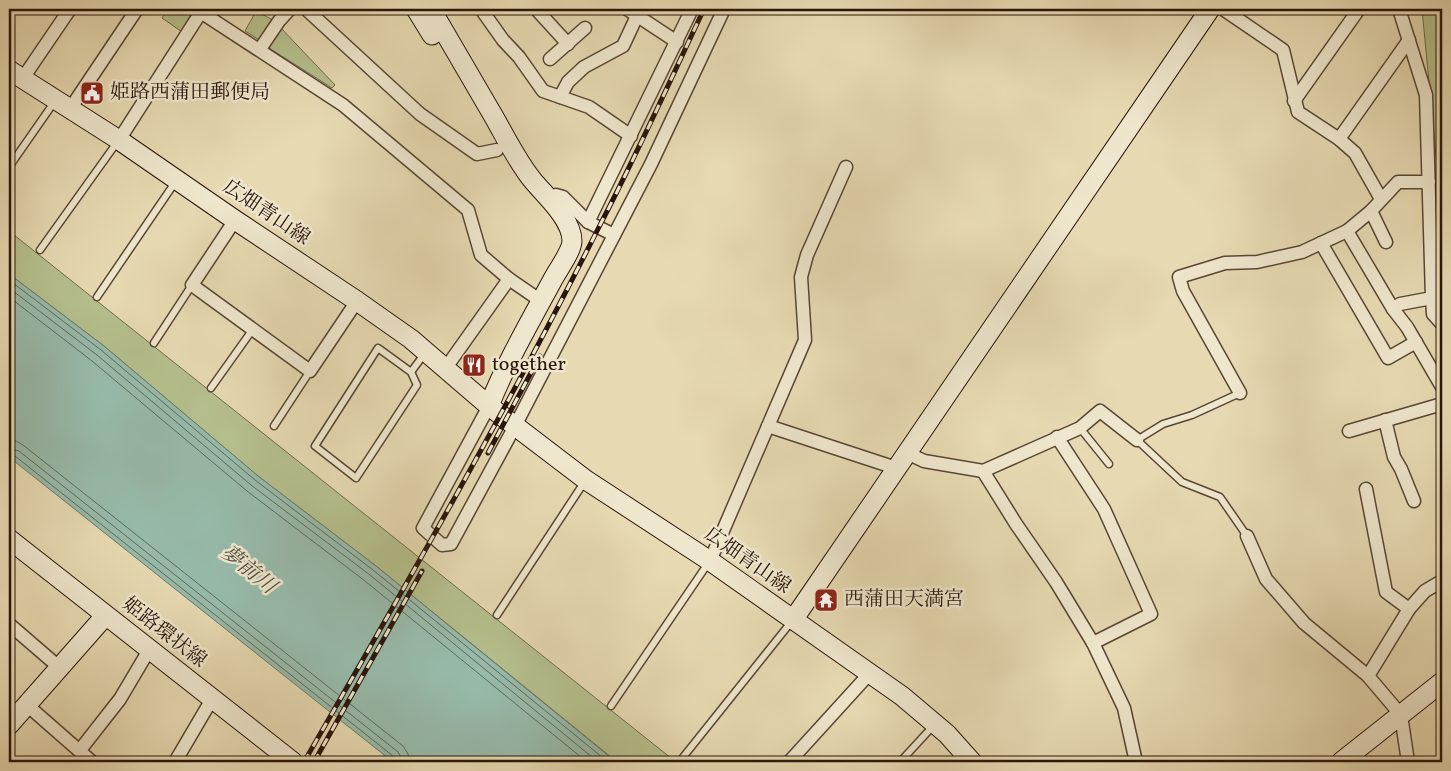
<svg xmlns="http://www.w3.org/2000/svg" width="1451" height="771" font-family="Vollkorn,'Noto Serif JP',serif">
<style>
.green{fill:#b5c08d;stroke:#6f6a4c}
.water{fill:#97bbab;stroke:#6b796b}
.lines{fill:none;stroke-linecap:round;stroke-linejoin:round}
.shore{stroke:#60685b;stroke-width:1}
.lane-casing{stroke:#584635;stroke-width:9}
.street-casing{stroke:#584635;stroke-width:15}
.secondary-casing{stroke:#29150b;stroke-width:21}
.lane{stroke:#efe7cd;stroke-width:6}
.street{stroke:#efe7cd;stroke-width:12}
.secondary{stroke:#efe7cd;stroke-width:19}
.rail-casing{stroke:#29150b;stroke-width:5}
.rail{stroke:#efe7cd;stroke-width:3;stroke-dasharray:9;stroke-linecap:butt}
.labels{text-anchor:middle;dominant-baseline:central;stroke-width:5;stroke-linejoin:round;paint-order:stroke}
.poi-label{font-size:20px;fill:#29150b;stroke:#efe7cd;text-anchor:start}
.street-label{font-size:20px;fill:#29150b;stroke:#efe7cd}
.water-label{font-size:21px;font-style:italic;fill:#504f43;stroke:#efe7cd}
</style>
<rect width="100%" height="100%" fill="#e7dab2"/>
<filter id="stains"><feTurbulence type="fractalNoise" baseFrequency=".004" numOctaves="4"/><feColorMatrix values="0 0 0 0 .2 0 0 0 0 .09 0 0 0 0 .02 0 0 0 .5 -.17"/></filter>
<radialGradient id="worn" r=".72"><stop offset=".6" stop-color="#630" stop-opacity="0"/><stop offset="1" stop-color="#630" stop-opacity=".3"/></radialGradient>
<g class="green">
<path d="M 168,9 C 178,9 188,6 191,18 L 182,32 L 162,18 Z"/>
<polygon points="1422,9 1442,9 1442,181 1438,176"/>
<polygon points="256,11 273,20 261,41 245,31"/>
<polygon points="279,26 335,85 332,88 266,46"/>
<polygon points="9,231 676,762 617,762 376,566 258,476 104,346 9,274"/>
</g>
<polygon class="water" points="9,274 104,346 258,476 376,566 616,762 393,762 9,457"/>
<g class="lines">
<g class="shore">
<polyline points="9,280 101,350 255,480 373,570 608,762"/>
<polyline points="9,288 97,355 251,485 370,575 598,762"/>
<polyline points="9,297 92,361 247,491 365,581 587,762"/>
<polyline points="9,440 16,441 23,445 403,746 408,754 409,762"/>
<polyline points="9,448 19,451 398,752 401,757 402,762"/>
<polyline points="9,454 15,456 393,756 396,762"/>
</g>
<g class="lane-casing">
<g id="lane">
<polyline points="9,167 55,101"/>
<polyline points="40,250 118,141"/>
<polyline points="97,297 176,181"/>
<polyline points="154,343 192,285"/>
<polygon points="378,348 411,372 417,385 356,478 315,446"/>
<polyline points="411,372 425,353"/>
<polyline points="211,388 253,329"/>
<polyline points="1240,393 1192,415 1163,424 1137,440 1182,482 1220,497 1247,536"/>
<polyline points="274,426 310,371"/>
<polyline points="1080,428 1109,464"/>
<polyline points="497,615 585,481"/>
<polyline points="611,706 709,562"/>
<polyline points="680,761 792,621"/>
<polyline points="900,762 934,725"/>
</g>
</g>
<g class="street-casing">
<g id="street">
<polyline points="196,9 343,105 468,210 481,255 509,279 541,301"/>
<polyline points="306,9 420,114 477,154 497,150"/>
<polyline points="481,9 503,40 519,57 543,91 589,107 631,136"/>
<polyline points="536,9 568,44"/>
<polyline points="627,9 677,42"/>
<polyline points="1223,9 1283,50 1298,112 1339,139 1355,153 1381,199"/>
<polyline points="260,49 279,21 290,9"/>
<polyline points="550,59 585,28"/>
<polyline points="23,78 70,9"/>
<polyline points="560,97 568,82 584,67 623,46 637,16"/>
<polyline points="1294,101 1359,9"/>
<polyline points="70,109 137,9"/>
<polyline points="1339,139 1409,40"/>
<polyline points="119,140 201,12"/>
<polyline points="550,200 556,195 563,197 588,222 614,235"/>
<polyline points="1371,211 1386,242"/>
<polyline points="235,220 192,285 310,371 357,301"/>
<polyline points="588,222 692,9"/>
<polyline points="1347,231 1393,309 1407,327 1442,387"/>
<polyline points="1321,243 1388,358 1416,342"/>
<polyline points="1432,298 1433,314 1442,324"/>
<polyline points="1393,309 1400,304 1432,298 1426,95 1399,9"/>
<polyline points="445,369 509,279"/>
<polyline points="1240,393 1183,291 1179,277 1225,263 1257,262 1302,252 1347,231 1371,211 1398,182 1429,182"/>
<polyline points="489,406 423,528 442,545 451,544 515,426 651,164 724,9"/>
<polyline points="1385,420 1394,457 1401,469 1414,501"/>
<polyline points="768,426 896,468"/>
<polyline points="1349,431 1442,404"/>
<polyline points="1057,437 1104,509 1151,614 1093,643"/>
<polyline points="907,453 924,461 983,471 1080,428 1100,411 1137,440"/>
<polyline points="983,471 1016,524 1056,582 1093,643 1124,708 1136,762"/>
<polyline points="1366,489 1386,592 1409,609"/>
<polyline points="1247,536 1266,579 1304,623 1368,676 1401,715 1408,762"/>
<polyline points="710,561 805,340 801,277 807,255 846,167"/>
<polyline points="9,624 60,668"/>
<polyline points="1368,676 1409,609 1425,591 1442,581"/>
<polyline points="27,705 92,762"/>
<polyline points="80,750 120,699 149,650"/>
<polyline points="175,762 212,699"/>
<polyline points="789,762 870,673"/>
</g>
</g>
<g class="secondary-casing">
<g id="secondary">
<polyline points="416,9 432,35"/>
<path d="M 431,9 C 452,45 473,81 494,117 C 506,138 518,163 534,182 C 547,197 572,220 572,241 C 572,251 557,271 552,281 C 530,322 506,363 489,406"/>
<polyline points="9,70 119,140 235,220 357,301 411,339 489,406 586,480 710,561 902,696 947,734 972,762"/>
<polyline points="9,539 293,762"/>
<polyline points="793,620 1210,9"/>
<polyline points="9,725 105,616"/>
<polyline points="1341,762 1442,682"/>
</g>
</g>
<use href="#lane" class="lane"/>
<use href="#street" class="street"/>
<use href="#secondary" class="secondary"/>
<g class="rail-casing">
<g id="rail">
<polyline points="488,453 540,356"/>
<path d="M 304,762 C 406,585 508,408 600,225 C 637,154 670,81 704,9"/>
<polyline points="314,762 422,571"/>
</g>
</g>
<use href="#rail" class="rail"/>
</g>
<defs>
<g id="civic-square" transform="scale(1.25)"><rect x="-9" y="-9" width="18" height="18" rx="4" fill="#8f2418" stroke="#efe7cd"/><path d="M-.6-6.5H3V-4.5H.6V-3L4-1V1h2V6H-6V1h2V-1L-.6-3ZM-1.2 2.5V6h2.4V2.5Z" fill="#fff"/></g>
<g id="restaurant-square" transform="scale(1.25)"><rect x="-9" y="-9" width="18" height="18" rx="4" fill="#8f2418" stroke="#efe7cd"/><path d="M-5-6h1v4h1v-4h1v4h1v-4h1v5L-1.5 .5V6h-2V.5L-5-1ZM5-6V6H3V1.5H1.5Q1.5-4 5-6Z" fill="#fff"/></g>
<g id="temple-square" transform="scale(1.25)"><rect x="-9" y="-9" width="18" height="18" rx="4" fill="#8f2418" stroke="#efe7cd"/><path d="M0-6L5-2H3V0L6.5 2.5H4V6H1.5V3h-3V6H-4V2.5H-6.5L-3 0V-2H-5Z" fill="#fff"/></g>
</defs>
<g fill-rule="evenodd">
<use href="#civic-square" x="92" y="93"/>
<use href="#restaurant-square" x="474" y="365"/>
<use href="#temple-square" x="826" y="600"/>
</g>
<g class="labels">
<g class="poi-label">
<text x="110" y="93">姫路西蒲田郵便局</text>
<text x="492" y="365">together</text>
<text x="844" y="600">西蒲田天満宮</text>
</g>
<g class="street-label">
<text transform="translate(266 213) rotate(34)">広畑青山線</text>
<text transform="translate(747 561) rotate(35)">広畑青山線</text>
<text transform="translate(164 633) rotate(38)">姫路環状線</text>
</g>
<g class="water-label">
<text transform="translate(248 570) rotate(39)">夢前川</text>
</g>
</g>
<rect width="1451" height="771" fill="none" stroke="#e7dab2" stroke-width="30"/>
<rect x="10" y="10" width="1431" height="751" fill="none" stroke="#29150b" stroke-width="2.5"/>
<rect x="15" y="15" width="1421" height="741" fill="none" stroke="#29150b"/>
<rect width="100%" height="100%" filter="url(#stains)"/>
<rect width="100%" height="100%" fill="url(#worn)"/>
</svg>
